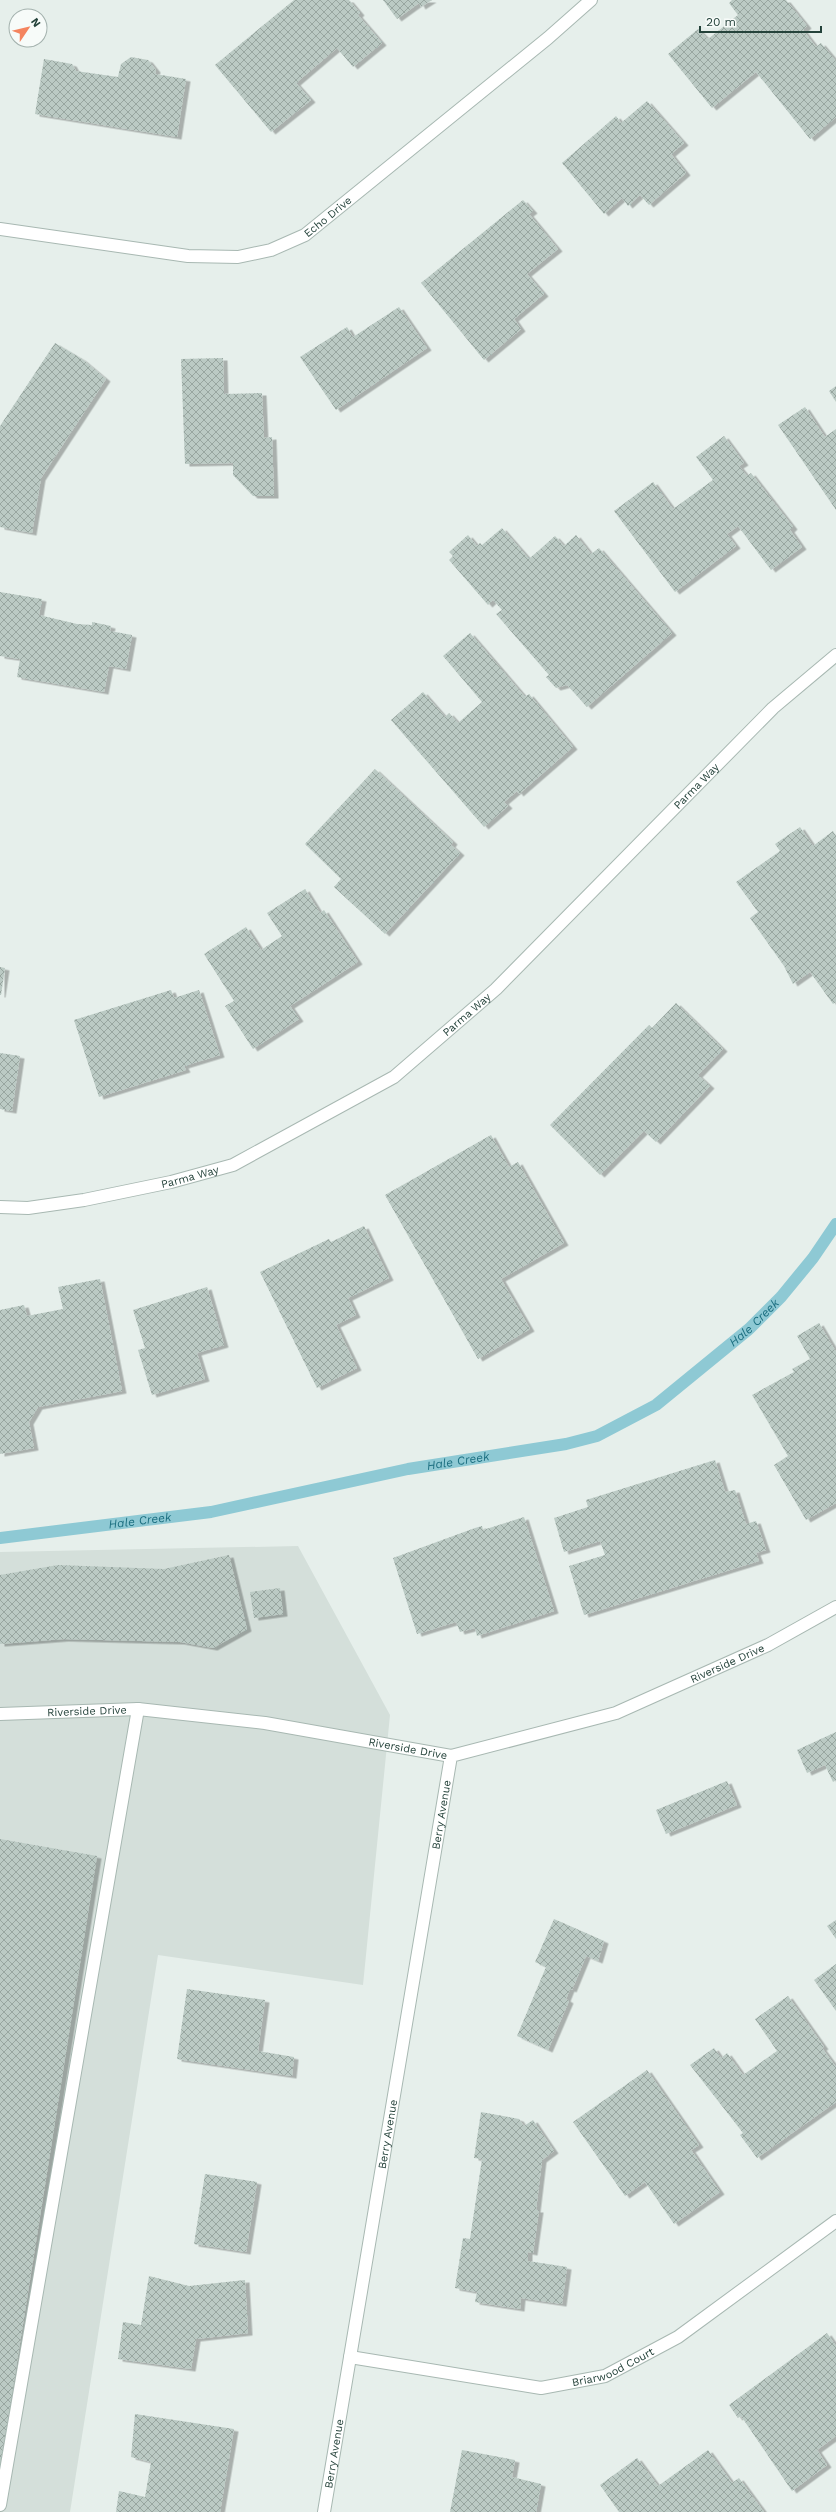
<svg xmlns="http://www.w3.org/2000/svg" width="836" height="2512" font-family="'Work Sans',sans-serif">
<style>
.built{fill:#d4dfda}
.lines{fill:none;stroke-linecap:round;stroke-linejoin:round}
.stream{stroke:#8ec9d4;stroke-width:12}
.building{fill:url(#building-cross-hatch);filter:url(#shadow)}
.service-casing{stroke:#a8b8b2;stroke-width:14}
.minor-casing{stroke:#a8b8b2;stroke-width:14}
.tertiary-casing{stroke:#a8b8b2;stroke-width:14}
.service{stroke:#fff;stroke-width:12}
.minor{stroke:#fff;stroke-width:12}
.tertiary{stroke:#fff;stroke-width:12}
.labels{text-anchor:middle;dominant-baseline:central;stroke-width:4;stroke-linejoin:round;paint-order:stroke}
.street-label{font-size:11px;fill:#24423a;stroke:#f7fbf9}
.water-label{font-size:12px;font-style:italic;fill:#1c6f80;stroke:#f7fbf9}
</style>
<defs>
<pattern id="building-cross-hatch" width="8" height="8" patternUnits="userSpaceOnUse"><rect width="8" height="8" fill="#bbcac4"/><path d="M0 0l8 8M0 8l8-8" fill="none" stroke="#98a6a0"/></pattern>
<filter id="shadow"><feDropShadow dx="4.5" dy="2.5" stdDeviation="0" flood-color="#0004"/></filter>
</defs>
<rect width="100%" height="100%" fill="#e6efeb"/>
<polygon class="built" points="298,1546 390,1715 363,1985 158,1955 70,2512 0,2512 0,1552"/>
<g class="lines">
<path class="stream" id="s1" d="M 0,1538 L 211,1512 L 408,1469 L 566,1444 L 597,1436 L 656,1405 L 749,1329 L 781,1297 L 813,1258 L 836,1224"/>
</g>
<g class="building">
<polygon points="294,0 349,0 360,13 358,15 382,43 353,67 337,48 296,83 311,100 271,132 215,65"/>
<polygon points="383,0 432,0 421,7 419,3 397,19"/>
<polygon points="732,0 786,0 807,26 803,30 816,47 821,43 836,61 836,117 810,139 756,72 712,108 668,54 698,29 708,39 738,15 729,3"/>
<polygon points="131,57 148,60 156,70 155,74 186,79 177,137 35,114 44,59 72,64 76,71 118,77 121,64"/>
<polygon points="647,101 684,143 671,154 686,173 649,205 640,195 628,206 622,198 604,214 562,163 616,116 621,123"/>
<polygon points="523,200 533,211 529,214 558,249 527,274 544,294 514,319 521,329 484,360 421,283"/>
<polygon points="399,307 427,348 336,410 300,357 347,327 353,337"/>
<polygon points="55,343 82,359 106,379 41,478 32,533 0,527 0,426"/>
<polygon points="223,358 224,394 262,393 264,438 272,437 274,496 253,496 233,475 233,463 185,464 181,359"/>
<polygon points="836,386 836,402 829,391"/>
<polygon points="805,407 825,437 836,429 836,510 778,425"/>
<polygon points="724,436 744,463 739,466 747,476 751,473 793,527 790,530 802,547 771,570 738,526 727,534 736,546 675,592 614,511 653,482 673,509 713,480 696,457"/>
<polygon points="502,528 529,559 555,536 564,546 576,535 591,554 599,548 672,633 587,707 567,685 556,688 546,677 549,675 496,614 502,610 493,600 488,605 449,560 453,556 449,552 468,535 477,546 480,543 482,545"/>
<polygon points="0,592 42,599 39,615 77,624 92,625 92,622 111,626 110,631 132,635 126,669 109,666 104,692 17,677 20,659 0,656"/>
<polygon points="470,633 525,697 529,694 573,747 519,794 517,791 504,802 508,806 484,827 391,720 423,692 445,717 449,713 458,723 482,702 443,656"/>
<polygon points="375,769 453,842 451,845 460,853 385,934 334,887 341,879 305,844"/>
<polygon points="800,827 813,846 833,831 836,836 836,1002 833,1004 810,972 793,984 784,966 750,918 758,912 736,882 780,851 775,844"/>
<polygon points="305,889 320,913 324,910 358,962 290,1006 299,1019 253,1049 225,1006 234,1001 204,954 246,927 261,950 282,936 267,913"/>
<polygon points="0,967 5,968 1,995 0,995"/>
<polygon points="171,990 174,998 199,990 220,1055 184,1066 186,1070 99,1097 74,1020"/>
<polygon points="676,1003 723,1049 698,1075 710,1086 656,1142 644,1131 600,1175 550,1125 649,1025 652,1028"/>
<polygon points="0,1053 20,1056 12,1111 0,1109"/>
<polygon points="491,1135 509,1167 518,1162 564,1243 501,1279 530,1329 478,1359 385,1195"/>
<polygon points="364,1226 389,1278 348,1298 356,1315 336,1325 357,1368 317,1388 260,1272 329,1239 331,1242"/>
<polygon points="100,1279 122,1391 38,1407 29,1422 34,1448 0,1454 0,1310 24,1305 27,1316 63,1309 58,1287"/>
<polygon points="207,1287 224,1345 197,1353 205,1379 152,1395 138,1350 145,1348 133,1310"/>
<polygon points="819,1323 836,1352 836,1503 806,1520 774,1465 788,1456 752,1395 794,1372 792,1369 810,1359 797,1336"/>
<polygon points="715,1460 725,1492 735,1490 746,1524 756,1521 766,1550 756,1553 759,1561 584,1615 569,1566 605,1555 600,1541 564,1552 554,1518 588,1507 586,1500"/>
<polygon points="524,1517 554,1611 477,1636 475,1628 460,1632 456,1622 417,1634 393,1558 475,1528 482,1526 483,1530"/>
<polygon points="229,1555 247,1629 213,1648 180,1642 64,1639 0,1644 0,1575 58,1565 164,1569"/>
<polygon points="280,1588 283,1614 254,1618 250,1592"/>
<polygon points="836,1732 836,1780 833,1782 825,1765 807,1773 797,1750"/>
<polygon points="727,1781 737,1805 666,1834 656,1810"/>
<polygon points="0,1839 97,1856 1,2463 0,2463"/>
<polygon points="554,1919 604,1941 598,1961 586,1956 572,1990 570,1989 566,1999 569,2001 548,2050 517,2036 546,1967 535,1962"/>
<polygon points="836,1920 836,1939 827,1926"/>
<polygon points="836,1964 836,2011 814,1980"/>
<polygon points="187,1989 265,2000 258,2051 294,2057 292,2076 177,2059"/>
<polygon points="788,1996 824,2047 822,2048 836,2067 836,2102 757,2158 740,2135 743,2133 690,2065 714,2048 721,2058 727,2053 743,2075 777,2051 755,2019"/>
<polygon points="647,2070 699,2145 691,2150 720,2192 674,2224 645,2182 625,2196 573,2122"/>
<polygon points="481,2112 519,2119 524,2126 533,2120 554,2151 542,2160 536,2210 539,2210 533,2253 528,2252 528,2261 567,2267 562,2304 521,2298 520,2309 475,2302 477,2292 455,2288 463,2238 470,2239 482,2159 474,2158"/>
<polygon points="205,2174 257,2182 246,2252 194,2244"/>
<polygon points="149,2276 189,2286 245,2280 248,2333 196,2339 191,2369 118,2359 123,2322 141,2325"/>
<polygon points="827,2333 836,2346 836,2436 817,2450 827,2465 792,2491 741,2416 738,2418 729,2405"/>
<polygon points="135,2414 234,2429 220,2512 116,2512 119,2491 145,2497 151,2462 131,2457"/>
<polygon points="462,2450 515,2460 512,2477 541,2484 536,2512 450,2512"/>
<polygon points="708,2450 732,2483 739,2478 764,2512 619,2512 600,2485 637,2458 658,2486"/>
</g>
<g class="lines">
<g class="service-casing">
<polyline id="service" points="0,2505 138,1709"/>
</g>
<g class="minor-casing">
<g id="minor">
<path id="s2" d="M 0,229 L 188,256 L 238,257 L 271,250 L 305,235 L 548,38 L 591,0"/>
<path id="s3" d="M 0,1207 L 28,1208 L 84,1200 L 171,1182 L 233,1165 L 394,1077 L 496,989 L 773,708 L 836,655"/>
<path id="s4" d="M 350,2357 L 541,2388 L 605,2376 L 678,2337 L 836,2221"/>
<path id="s5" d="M 324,2512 L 451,1756 L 616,1713 L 768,1645 L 836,1607"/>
</g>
</g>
<g class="tertiary-casing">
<g id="tertiary">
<path id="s6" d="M 0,1714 L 138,1709 L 265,1723 L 451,1756"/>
</g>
</g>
<use href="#service" class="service"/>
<use href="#minor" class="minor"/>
<use href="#tertiary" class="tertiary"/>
</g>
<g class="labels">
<g class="street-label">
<text stroke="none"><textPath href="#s2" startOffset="340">Echo Drive</textPath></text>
<text stroke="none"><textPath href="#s3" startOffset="841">Parma Way</textPath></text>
<text stroke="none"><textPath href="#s3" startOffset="517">Parma Way</textPath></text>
<text stroke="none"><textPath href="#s3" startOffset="193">Parma Way</textPath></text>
<text stroke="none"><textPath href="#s5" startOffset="1059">Riverside Drive</textPath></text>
<text stroke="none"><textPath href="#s6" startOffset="87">Riverside Drive</textPath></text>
<text stroke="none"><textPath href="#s6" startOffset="411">Riverside Drive</textPath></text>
<text stroke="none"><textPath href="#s5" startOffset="707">Berry Avenue</textPath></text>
<text stroke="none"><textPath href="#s5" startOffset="383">Berry Avenue</textPath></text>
<text stroke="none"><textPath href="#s4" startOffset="269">Briarwood Court</textPath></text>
<text stroke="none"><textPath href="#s5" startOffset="59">Berry Avenue</textPath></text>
</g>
<g class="water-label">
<text stroke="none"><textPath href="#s1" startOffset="801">Hale Creek</textPath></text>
<text stroke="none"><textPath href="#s1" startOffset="465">Hale Creek</textPath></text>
<text stroke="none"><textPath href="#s1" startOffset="141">Hale Creek</textPath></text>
</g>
</g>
<g transform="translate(28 28) rotate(55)"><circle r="19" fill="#f7fbf9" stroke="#a3b1ad"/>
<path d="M0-3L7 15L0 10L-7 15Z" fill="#f4845f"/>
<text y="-6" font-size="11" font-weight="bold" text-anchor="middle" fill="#24423a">N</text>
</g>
<path d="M700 26v6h121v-6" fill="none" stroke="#24423a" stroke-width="2"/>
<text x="706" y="26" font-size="12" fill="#24423a" stroke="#f7fbf9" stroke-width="3" paint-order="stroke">20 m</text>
</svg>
